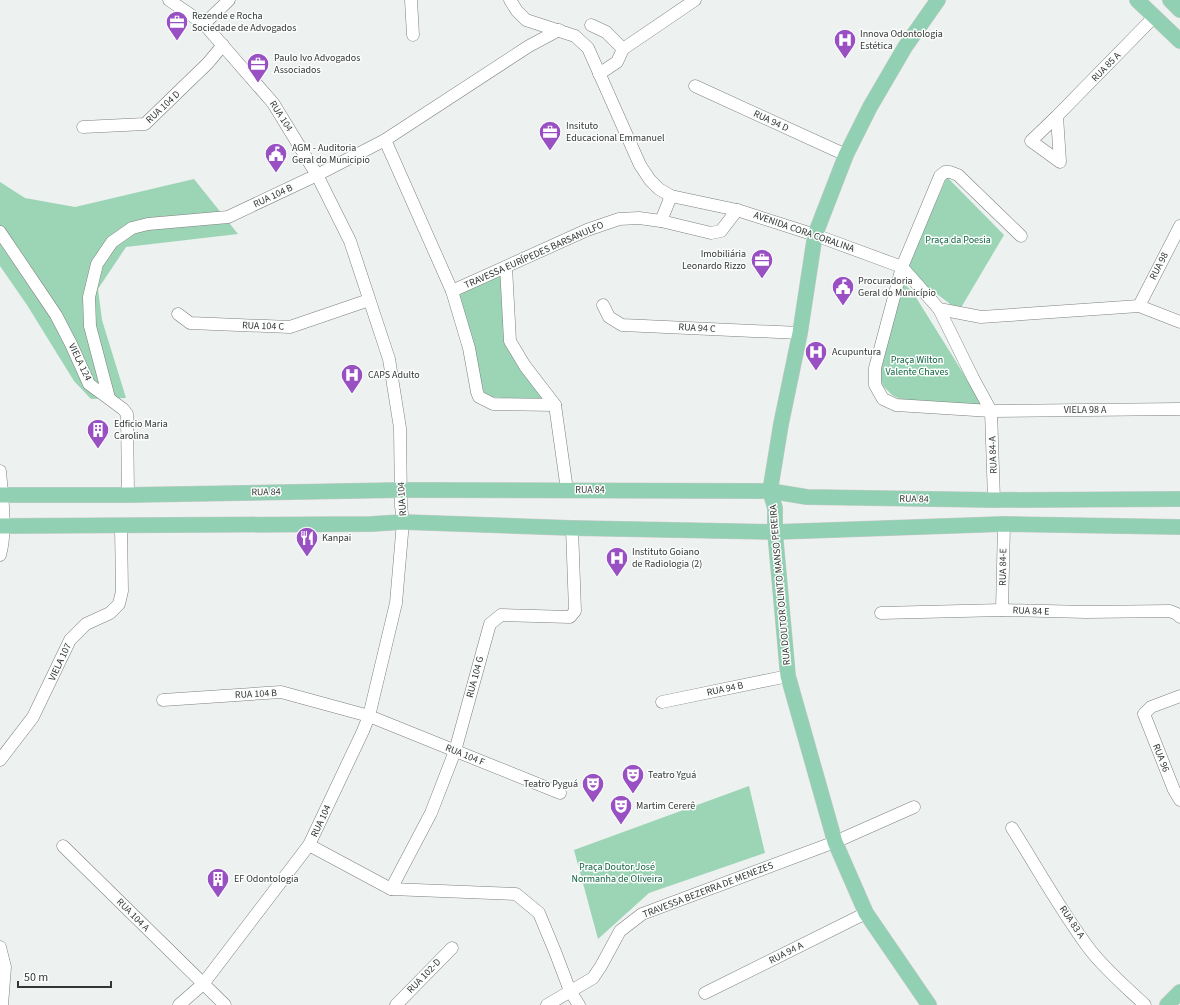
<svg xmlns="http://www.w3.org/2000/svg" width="1180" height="1005" font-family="'Source Sans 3',sans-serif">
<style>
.green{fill:#9cd5b6}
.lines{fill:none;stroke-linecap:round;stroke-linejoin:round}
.minor-casing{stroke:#7d807f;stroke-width:13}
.major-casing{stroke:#cacaca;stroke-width:16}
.minor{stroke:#fff;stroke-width:12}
.major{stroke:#91d0b3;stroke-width:15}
.labels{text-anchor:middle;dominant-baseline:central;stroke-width:3;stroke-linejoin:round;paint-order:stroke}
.poi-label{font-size:10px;fill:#343534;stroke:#fbfefc;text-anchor:start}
.street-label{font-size:10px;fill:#343534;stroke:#fbfefc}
.park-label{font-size:10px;fill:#136242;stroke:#fbfefc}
</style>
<rect width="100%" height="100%" fill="#edf1ef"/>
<g class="green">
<polygon points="947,177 1004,235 959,311 906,270"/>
<polygon points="194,179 238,234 126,247 98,289 102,320 126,398 91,399 74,381 27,305 0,266 0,182 25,198 75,207"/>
<polygon points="501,273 505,344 545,398 503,398 493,397 484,393 459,295"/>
<polygon points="903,283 912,291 983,405 904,401 892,395 883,386 880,376 880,362"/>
<polygon points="749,786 765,853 649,893 598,939 574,850"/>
</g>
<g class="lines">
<g class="minor-casing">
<g id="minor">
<polyline points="169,0 204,24 273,103 317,175 350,241 389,359 400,428 401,506 403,522 396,603 369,716 363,731 309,845 203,984 179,1005"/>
<polyline points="411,0 413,35"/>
<polyline points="510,0 517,11 526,20 575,36 588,48 640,165 650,180 659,189 671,196 737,210 815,235 902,267 939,309 981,317 1139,306 1180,322"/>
<polyline points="204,24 229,0"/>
<polyline points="591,25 606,32 623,49 617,62 599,74"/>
<polyline points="623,49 695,0"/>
<polyline points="695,86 846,155"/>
<polyline points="1057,116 1060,162 1031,141 1057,116 1154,17"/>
<polyline points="83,127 145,124 208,63 223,45"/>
<polyline points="385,140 452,291 469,348 477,392 479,397 493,404 555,405"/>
<polyline points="661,221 671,196"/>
<polyline points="0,232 56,315 71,344 89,384 123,409 127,414 128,495"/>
<polyline points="1021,236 958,175 950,172 945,172 940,176 902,267 875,368 875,385 883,399 896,405 991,411 1180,409"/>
<polyline points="506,267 510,341 525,366 555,405 567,490"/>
<polyline points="452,291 587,230 619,219 639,218 661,221 711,233 721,231 737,210"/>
<polyline points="603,305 609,317 622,325 800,333"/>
<polyline points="1139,306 1180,226"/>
<polyline points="939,309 973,378 991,411 994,500"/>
<polyline points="178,314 190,323 290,327 369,300"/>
<polyline points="109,398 90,326 89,297 97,264 112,242 132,228 148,224 228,217 317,175 385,140 529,46 559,30"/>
<path d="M 0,471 C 2,497 7,530 0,555"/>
<polyline points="1002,610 1004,524"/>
<polyline points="881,613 1002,610 1086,612 1170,611 1177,614 1180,617"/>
<polyline points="1180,696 1151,707 1144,714 1174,790 1180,800"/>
<polyline points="163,700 281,692 369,716 560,793"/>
<polyline points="662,702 788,676"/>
<polyline points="0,760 33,717 70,640 86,624 110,613 119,604 122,591 121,526"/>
<path d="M 1012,828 C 1038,869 1062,913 1091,951 C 1107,971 1127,988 1145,1005"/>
<polyline points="309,845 391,889 516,894 539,913 556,954 570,991 579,1005"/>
<polyline points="63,846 225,1005"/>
<polyline points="391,889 431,813 455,751 490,624 501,615 570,617 575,611 572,528"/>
<polyline points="0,947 5,967 2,1005"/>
<polyline points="705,993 866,913"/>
<polyline points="396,1005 452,948"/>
<polyline points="547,1005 593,978 601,966 620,931 642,914 835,842 914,807"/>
</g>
</g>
<g class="major-casing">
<g id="major">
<polyline points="1137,0 1180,41"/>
<polyline points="1170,0 1180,10"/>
<polyline points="0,495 128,495 401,490 770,491 807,497 994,500 1180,499"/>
<polyline points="0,526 371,524 403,522 572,528 775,532 1004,524 1180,527"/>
<polyline points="929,1005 866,913 835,842 788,676 775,532 775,508 770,491 781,424 800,333 815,235 846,155 870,107 905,47 938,0"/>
<polyline points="1167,1005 1180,992"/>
</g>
</g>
<use href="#minor" class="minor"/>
<use href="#major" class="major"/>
</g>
<defs>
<g id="office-pin" transform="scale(1.15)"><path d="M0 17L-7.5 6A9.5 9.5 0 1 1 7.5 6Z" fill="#9850c3" stroke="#fbfefc"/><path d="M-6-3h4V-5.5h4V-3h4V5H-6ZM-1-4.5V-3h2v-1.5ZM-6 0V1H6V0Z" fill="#fff"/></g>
<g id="hospital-pin" transform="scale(1.15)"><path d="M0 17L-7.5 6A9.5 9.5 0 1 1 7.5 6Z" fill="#9850c3" stroke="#fbfefc"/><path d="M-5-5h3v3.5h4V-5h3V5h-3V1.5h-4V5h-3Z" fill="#fff"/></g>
<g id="civic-pin" transform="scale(1.15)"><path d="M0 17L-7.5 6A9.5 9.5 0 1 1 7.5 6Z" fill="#9850c3" stroke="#fbfefc"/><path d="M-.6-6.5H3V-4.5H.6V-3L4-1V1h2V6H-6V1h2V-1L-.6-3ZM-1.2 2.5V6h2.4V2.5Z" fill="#fff"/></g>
<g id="building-pin" transform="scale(1.15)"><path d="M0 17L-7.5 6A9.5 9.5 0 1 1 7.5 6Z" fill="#9850c3" stroke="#fbfefc"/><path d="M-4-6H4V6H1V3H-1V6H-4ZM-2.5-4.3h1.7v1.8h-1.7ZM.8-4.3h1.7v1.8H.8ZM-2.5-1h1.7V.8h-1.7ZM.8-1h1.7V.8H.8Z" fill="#fff"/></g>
<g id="restaurant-pin" transform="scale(1.15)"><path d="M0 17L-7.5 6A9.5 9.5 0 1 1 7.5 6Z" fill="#9850c3" stroke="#fbfefc"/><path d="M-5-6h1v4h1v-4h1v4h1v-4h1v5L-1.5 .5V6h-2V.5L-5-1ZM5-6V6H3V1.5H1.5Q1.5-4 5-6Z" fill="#fff"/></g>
<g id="theatre-pin" transform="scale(1.15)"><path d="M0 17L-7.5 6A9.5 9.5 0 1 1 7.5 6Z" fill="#9850c3" stroke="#fbfefc"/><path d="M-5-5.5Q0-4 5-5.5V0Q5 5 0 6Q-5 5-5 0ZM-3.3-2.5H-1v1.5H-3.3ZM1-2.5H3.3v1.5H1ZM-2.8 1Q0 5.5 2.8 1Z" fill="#fff"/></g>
</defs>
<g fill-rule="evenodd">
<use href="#office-pin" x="177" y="22"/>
<use href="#hospital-pin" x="845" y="40"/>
<use href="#office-pin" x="258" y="64"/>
<use href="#office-pin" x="550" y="132"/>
<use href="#civic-pin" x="276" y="154"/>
<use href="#office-pin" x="762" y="260"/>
<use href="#civic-pin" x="843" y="287"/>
<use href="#hospital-pin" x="816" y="352"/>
<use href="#hospital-pin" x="352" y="375"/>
<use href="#building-pin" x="98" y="430"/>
<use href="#restaurant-pin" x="307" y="538"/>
<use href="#hospital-pin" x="617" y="558"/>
<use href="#theatre-pin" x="633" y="775"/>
<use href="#theatre-pin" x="593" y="784"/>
<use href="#theatre-pin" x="621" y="806"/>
<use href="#building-pin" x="218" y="879"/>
</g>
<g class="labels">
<g class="poi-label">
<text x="192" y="16">Rezende e Rocha<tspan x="192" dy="12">Sociedade de Advogados</tspan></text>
<text x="860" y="34">Innova Odontologia<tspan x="860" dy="12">Estética</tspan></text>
<text x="274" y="58">Paulo Ivo Advogados<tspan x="274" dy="12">Associados</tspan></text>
<text x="566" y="126">Insituto<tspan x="566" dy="12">Educacional Emmanuel</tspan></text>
<text x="292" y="148">AGM - Auditoria<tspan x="292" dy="12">Geral do Municipio</tspan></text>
<text x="746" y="254" text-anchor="end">Imobiliária<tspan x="746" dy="12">Leonardo Rizzo</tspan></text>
<text x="858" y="281">Procuradoria<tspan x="858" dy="12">Geral do Município</tspan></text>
<text x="832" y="352">Acupuntura</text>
<text x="368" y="375">CAPS Adulto</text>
<text x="114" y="424">Edficio Maria<tspan x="114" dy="12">Carolina</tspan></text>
<text x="322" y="538">Kanpai</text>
<text x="632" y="552">Instituto Goiano<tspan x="632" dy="12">de Radiologia (2)</tspan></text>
<text x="648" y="775">Teatro Yguá</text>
<text x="578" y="784" text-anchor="end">Teatro Pyguá</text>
<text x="636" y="806">Martim Cererê</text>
<text x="234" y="879">EF Odontologia</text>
</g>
<g class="street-label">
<text transform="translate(1106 67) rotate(-46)">RUA 85 A</text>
<text transform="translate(163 107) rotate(-43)">RUA 104 D</text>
<text transform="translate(281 116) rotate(57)">RUA 104</text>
<text transform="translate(771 121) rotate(25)">RUA 94 D</text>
<text transform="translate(273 196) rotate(-25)">RUA 104 B</text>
<text transform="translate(804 232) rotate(19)">AVENIDA CORA CORALINA</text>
<text transform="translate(534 255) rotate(-24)">TRAVESSA EURÍPEDES BARSANULFO</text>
<text transform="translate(1159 266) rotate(-63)">RUA 98</text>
<text transform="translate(263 326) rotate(2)">RUA 104 C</text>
<text transform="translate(697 328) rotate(3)">RUA 94 C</text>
<text transform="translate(80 362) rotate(64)">VIELA 124</text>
<text x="1085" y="410">VIELA 98 A</text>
<text transform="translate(993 455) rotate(-92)">RUA 84-A</text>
<text x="590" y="490">RUA 84</text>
<text transform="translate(266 492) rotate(-1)">RUA 84</text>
<text transform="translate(402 499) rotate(-94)">RUA 104</text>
<text transform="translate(914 499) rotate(1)">RUA 84</text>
<text transform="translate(1003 567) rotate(-89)">RUA 84-E</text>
<text transform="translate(780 585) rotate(-95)">RUA DOUTOR OLINTO MANSO PEREIRA</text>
<text transform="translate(1031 611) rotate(2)">RUA 84 E</text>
<text transform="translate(60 662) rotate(-65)">VIELA 107</text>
<text transform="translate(475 677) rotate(-75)">RUA 104 G</text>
<text transform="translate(725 689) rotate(-12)">RUA 94 B</text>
<text transform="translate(256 694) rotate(-3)">RUA 104 B</text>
<text transform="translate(465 755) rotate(22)">RUA 104 F</text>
<text transform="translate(1161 758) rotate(68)">RUA 96</text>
<text transform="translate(321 821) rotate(-65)">RUA 104</text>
<text transform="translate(708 890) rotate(-21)">TRAVESSA BEZERRA DE MENEZES</text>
<text transform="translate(133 915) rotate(45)">RUA 104 A</text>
<text transform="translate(1072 922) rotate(56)">RUA 83 A</text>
<text transform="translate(786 953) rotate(-27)">RUA 94 A</text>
<text transform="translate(424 976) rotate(-46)">RUA 102-D</text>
</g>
<g class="park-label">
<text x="958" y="240">Praça da Poesia</text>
<text x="917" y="360">Praça Wilton<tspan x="917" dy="12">Valente Chaves</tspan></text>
<text x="617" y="867">Praça Doutor José<tspan x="617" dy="12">Normanha de Oliveira</tspan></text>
</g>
</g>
<path d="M18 981v6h93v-6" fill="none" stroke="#343534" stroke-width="2"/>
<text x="24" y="981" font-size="12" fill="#343534" stroke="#fbfefc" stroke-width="3" paint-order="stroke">50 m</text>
</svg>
